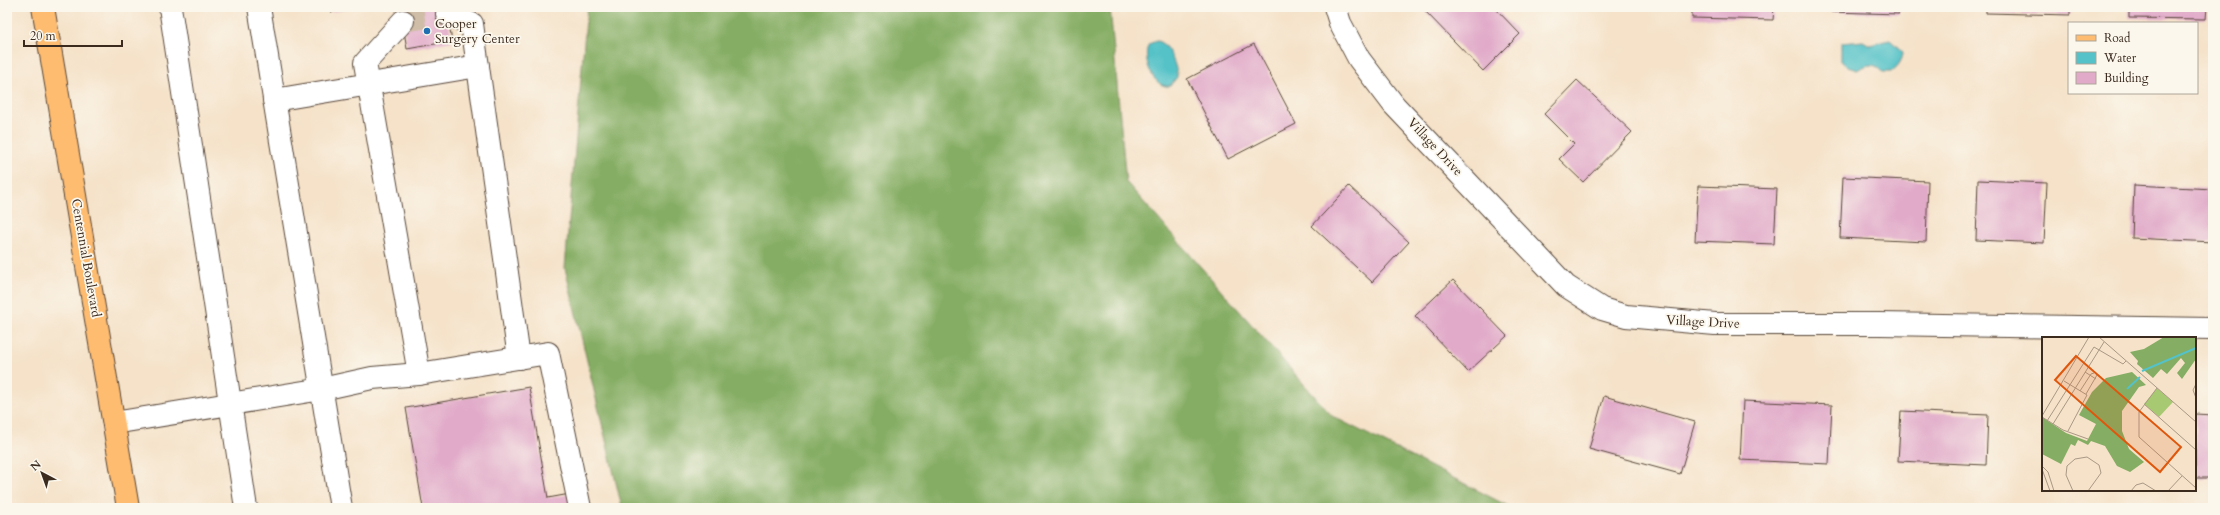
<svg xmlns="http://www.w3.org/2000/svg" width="2220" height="515" font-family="Cardo,serif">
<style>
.forest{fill:#85ad63;stroke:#606c40}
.water{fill:#54c2c8;stroke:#487673}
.building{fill:#e1aac9}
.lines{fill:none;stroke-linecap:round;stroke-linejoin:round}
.minor-tunnel{stroke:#d0bda7;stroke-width:22;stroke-dasharray:22 11;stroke-linecap:butt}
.minor-casing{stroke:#574638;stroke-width:24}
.major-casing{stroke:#574638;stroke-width:24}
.minor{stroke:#fff;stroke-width:22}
.major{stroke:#febc70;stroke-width:22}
.poi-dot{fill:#1f6fb2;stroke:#fbf7ec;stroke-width:1.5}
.labels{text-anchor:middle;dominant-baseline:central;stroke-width:3.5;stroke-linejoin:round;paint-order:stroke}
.poi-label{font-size:13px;fill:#3b2a1e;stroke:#fbf7ec;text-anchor:start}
.street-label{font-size:13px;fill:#3b2a1e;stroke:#fbf7ec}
.inset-river{fill:none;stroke:#54c2c8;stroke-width:2}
.inset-road{fill:none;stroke:#ab9885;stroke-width:1}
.view{fill:#df570d;fill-opacity:0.15;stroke:#df570d;stroke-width:2}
.inset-edge{fill:none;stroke:#3b2a1e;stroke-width:2}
</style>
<rect width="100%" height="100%" fill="#fbf7ec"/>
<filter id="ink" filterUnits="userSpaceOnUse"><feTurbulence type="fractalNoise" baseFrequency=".025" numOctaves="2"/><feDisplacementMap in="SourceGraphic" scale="8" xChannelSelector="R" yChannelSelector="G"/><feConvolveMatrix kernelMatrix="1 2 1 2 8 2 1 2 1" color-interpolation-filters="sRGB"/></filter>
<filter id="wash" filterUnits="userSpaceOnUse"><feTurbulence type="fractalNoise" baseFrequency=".012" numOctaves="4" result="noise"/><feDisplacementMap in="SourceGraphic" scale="16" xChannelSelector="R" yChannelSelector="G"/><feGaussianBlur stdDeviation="0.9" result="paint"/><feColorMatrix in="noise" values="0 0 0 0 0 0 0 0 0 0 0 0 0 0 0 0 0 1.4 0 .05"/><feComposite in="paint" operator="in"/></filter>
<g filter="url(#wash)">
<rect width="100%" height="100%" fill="#f5e2c9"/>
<polygon class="forest" points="587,7 1110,7 1126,182 1332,416 1512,508 622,508 565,268"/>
<g class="water">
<path d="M 1890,40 L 1903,52 C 1902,62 1898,66 1891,72 L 1883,72 C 1874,62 1868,64 1857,70 L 1848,67 L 1841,61 L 1841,43 L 1863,41 L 1870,45 Z"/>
<path d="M 1156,41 C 1167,41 1178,68 1177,77 L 1170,86 C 1153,89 1141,57 1149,44 Z"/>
</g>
<g id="blocks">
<g class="building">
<polygon points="293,7 307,7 307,8 293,10"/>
<polygon points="330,7 356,7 356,8 331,12"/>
<polygon points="400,7 446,7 452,41 407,49"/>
<polygon points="1428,7 1494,7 1520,34 1483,71 1424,10"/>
<polygon points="1692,7 1774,7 1773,20 1692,18"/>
<polygon points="1831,7 1899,7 1899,14 1831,12"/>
<polygon points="1986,7 2070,7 2070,15 1986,13"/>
<polygon points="2129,7 2207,7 2206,19 2129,18"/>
<polygon points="1254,44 1296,124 1228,159 1187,79"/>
<polygon points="1577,80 1632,132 1583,182 1559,159 1574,144 1544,114"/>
<polygon points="1843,177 1928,181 1926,242 1840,238"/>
<polygon points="1978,180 2047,183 2044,243 1976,240"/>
<polygon points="2134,185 2213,189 2213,242 2132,238"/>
<polygon points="1349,186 1409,242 1372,282 1312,226"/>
<polygon points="1698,186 1777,189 1774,244 1695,241"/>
<polygon points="1453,280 1507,336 1468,372 1415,316"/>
<polygon points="529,387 548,498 570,494 573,508 423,508 406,408"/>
<polygon points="1604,396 1695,422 1680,474 1589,449"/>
<polygon points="1743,401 1832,405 1829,464 1740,460"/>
<polygon points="1901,411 1988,415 1986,465 1898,461"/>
<polygon points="2195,414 2213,415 2213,478 2195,478"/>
</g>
</g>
</g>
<g filter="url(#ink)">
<use href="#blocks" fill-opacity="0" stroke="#574638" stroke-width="1"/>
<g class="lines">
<polyline class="minor-tunnel" points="403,21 447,14"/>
<g class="minor-casing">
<g id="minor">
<polyline points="170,7 246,508"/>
<polyline points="259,7 341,508"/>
<polyline points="1335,7 1340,23 1359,59 1394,105 1566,286 1602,309 1626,316 1715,324 1879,324 2213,329"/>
<polyline points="447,14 472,24 519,358"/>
<polyline points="403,21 365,63 419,374"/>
<polyline points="274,100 478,66"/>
<polyline points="114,423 322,389 372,378 419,374 548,353 580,508"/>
</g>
</g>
<g class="major-casing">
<polyline id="major" points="43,7 128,508"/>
</g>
<use href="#minor" class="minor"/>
<use href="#major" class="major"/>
</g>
</g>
<circle class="poi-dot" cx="427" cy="31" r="4"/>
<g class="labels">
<g class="poi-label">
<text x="435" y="24">Cooper<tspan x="435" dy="15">Surgery Center</tspan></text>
</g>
<g class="street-label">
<text transform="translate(1435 147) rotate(47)">Village Drive</text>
<text transform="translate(86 258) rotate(80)">Centennial Boulevard</text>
<text transform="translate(1703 322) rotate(3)">Village Drive</text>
</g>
</g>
<g transform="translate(2042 337)">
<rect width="154" height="154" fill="#f5e2c9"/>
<path d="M 115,51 L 131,65 L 117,80 L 102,67 Z" fill="#a7c971"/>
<path d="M 122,0 L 152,0 L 154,3 L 154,22 L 140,42 L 135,36 L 143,26 L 139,21 L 125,37 L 119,32 L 111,41 L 95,27 L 96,24 L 88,15 L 102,12 ZM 90,35 L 104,48 L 97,50 L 80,74 L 80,94 L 87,112 L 102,125 L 88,135 L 75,129 L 63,109 L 49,104 L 46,108 L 36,103 L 33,109 L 29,107 L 19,127 L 0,117 L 0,80 L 24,96 L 45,104 L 54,87 L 37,78 L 50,55 L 64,41 Z" fill="#85ad63"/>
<path class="inset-river" d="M 100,34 L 154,11M 85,52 L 98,40"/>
<path class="inset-road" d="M 57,0 L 154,85M 43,35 L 54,42M 22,44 L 45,58 L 26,94M 154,47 L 151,53 L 154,61M 115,51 L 97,75 L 97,100 L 154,151M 38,54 L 49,37 L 52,36M 44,57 L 55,38M 102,67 L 154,113M 0,79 L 47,0M 0,80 L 21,93 L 46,102M 5,84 L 52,10 L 81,27 L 84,24M 11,87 L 62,5M 0,129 L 6,135 L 12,154M 0,132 L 8,154M 31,154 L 24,138 L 25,129 L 33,122 L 45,120 L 57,128 L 59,136 L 46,154M 89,154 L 94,148 L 101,146 L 114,154M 126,154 L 140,139"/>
<path class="view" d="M 34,19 L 139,110 L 118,135 L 13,43 Z"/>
<rect width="154" height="154" class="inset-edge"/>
</g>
<rect width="2220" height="515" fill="none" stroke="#fbf7ec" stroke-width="24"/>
<rect x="2068" y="22" width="130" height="72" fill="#fbf7ec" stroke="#aea59a"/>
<rect x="2076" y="35" width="20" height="6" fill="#febc70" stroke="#aea59a"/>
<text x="2104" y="42" font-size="12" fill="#3b2a1e">Road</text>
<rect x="2076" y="52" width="20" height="12" fill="#54c2c8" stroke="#aea59a"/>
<text x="2104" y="62" font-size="12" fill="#3b2a1e">Water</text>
<rect x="2076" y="72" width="20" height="12" fill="#e1aac9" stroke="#aea59a"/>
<text x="2104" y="82" font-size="12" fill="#3b2a1e">Building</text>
<g transform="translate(42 473) rotate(319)" stroke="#fbf7ec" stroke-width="3" paint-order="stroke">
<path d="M0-3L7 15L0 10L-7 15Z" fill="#3b2a1e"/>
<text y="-6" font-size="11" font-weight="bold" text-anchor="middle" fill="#3b2a1e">N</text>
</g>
<path d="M24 40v6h98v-6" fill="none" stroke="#3b2a1e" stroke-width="2"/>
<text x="30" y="40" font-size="12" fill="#3b2a1e" stroke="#fbf7ec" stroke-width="3" paint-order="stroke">20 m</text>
</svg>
